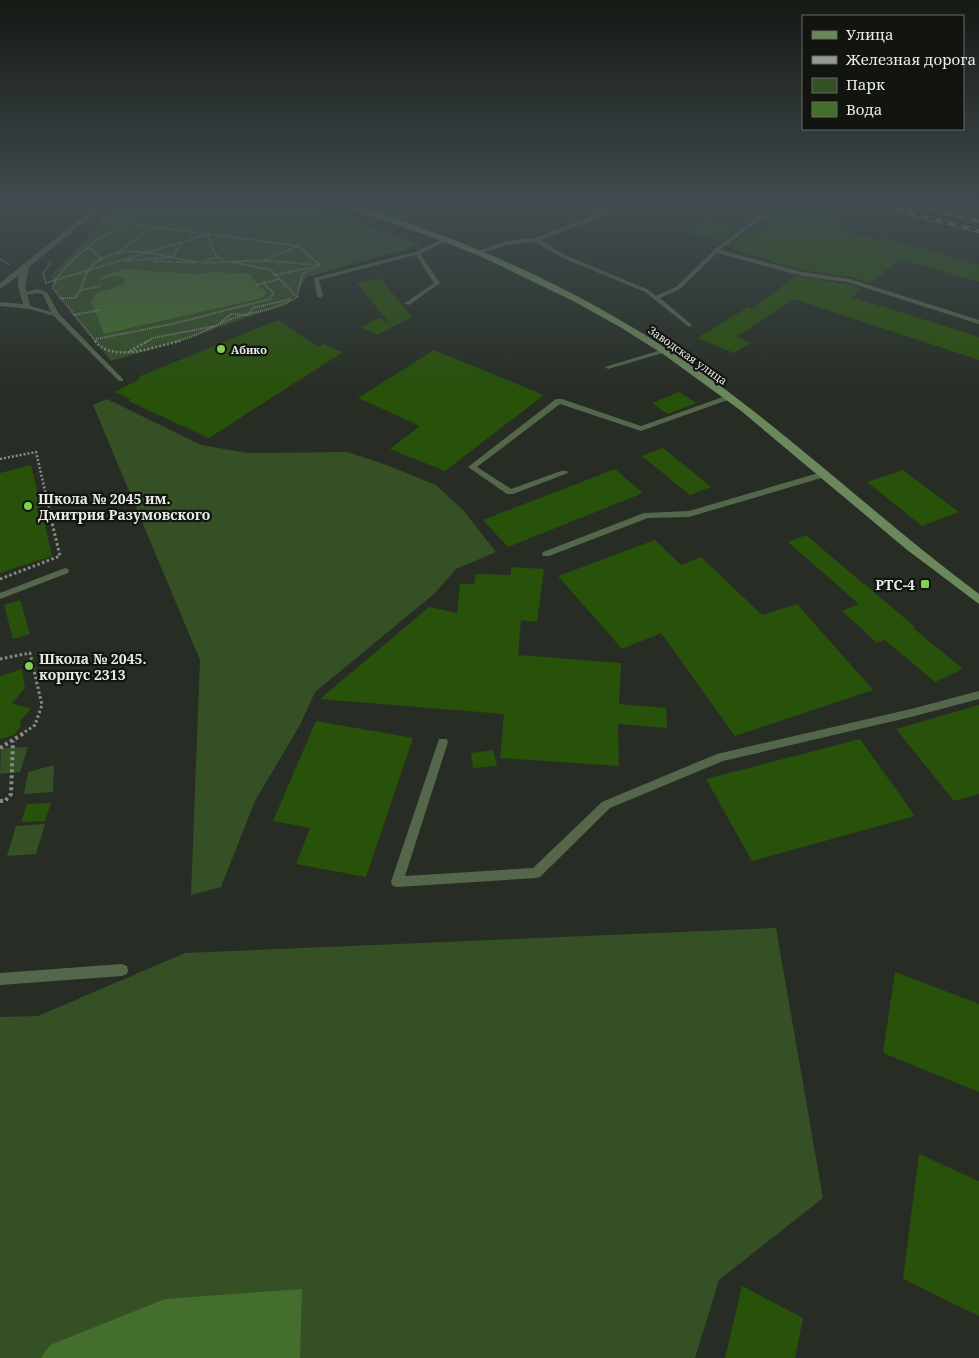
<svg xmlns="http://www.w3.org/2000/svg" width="979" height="1358" font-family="'Noto Serif',serif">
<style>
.green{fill:#345024}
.water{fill:#436e2b}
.building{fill:#285109}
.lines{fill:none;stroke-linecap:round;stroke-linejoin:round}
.path-far3{stroke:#878c85;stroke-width:2;stroke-dasharray:1 1;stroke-linecap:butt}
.path-far2{stroke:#878c85;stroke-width:2.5;stroke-dasharray:2 2;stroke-linecap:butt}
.path-far1{stroke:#878c85;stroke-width:3;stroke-dasharray:2.5 2.5;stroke-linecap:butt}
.path{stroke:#878c85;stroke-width:4;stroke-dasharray:3 3;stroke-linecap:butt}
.lane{fill:#54674b;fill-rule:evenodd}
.street{fill:#54674b;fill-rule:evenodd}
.secondary{fill:#6b885c;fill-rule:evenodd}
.rail-casing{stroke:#949991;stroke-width:4}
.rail{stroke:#121410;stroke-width:2.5;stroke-dasharray:7;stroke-linecap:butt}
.poi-dot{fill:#80d051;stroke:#121410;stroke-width:2}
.labels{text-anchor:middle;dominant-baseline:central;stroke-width:4.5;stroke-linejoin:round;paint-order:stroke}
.far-poi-label{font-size:11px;font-weight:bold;fill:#e8ece6;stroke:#121410;text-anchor:start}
.far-street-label{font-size:11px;fill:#e8ece6;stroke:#121410}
.poi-label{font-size:14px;font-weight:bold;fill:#e8ece6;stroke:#121410;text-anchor:start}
</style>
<rect width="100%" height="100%" fill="#272d24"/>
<g class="green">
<polygon points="114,204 307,204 422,245 307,277 289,303 173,343 111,361 56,290 51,275 100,224"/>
<polygon points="107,399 201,445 248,453 347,452 384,464 436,485 463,510 496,552 456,569 434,594 315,692 300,725 255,801 221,887 191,895 200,660 93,405"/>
<polygon points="28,747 20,772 0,774 1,748"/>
<polygon points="54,765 53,792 24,794 28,772"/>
<polygon points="45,824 36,854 7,856 16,826"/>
<polygon points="776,928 823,1198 719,1280 695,1358 0,1358 0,1017 38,1016 185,953"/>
</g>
<g class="water">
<polygon points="124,269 194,274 217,272 250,274 256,283 267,293 262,298 104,334 91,301 98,292 111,289 125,283 124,278 115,276 98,280 102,276"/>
<polygon points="302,1289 300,1358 41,1358 50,1345 165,1299"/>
</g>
<g class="building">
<polygon points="786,214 815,222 822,218 845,224 839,229 877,240 881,237 979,265 979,282 901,259 870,283 850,277 802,270 733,249 738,245 732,244 747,232 754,234"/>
<polygon points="704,221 738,230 722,241 688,232"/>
<polygon points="796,276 847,284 862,289 852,297 979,337 979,360 794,299 736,337 750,343 734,353 697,338 748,307 752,309"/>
<polygon points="380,278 412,317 377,335 361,327 379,318 390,324 357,283"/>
<polygon points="278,320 319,347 323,344 343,352 209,438 128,401 131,400 115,392 140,379 138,377"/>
<polygon points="434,350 544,395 445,471 390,449 420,426 358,398"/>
<polygon points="679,392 696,403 668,414 652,403"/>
<polygon points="663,448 711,487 690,495 642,456"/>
<polygon points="31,465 52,556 0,573 0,473"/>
<polygon points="615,469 643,493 508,547 483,520"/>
<polygon points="903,470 928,489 959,512 922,526 867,482"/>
<polygon points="806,535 915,627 913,628 963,669 935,682 885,640 877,643 842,611 859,604 788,542"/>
<polygon points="655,540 681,565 701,557 762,615 797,604 873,690 735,736 661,633 622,649 558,576"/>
<polygon points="511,567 544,569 537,622 521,620 518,655 621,663 619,704 666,708 667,728 618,724 619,766 500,758 504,714 320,699 429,607 457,613 460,584 474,584 476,574 511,575"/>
<polygon points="20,600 30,634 13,639 4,605"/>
<polygon points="22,669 25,688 12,703 31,709 20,721 21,726 14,735 0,739 0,676"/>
<polygon points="979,705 979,794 954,801 896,729"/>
<polygon points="316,721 413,738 366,877 296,864 310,828 273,821"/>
<polygon points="860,739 915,816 752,861 706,779"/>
<polygon points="493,750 497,766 473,768 471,753"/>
<polygon points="51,803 45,821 21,822 27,804"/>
<polygon points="895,972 979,1004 979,1092 883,1053"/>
<polygon points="919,1154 979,1181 979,1316 903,1279"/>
<polygon points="742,1286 803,1318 795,1358 725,1358"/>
</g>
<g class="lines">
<g class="path-far3">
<polyline points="101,220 124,223"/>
<polyline points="207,235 217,257 224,260"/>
<polyline points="89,247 101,259"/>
<polyline points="116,254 153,227"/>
<polyline points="0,259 10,265"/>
<polyline points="206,260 217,257"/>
<polyline points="264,260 298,246"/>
<polyline points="124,261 173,257 181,243"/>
<polyline points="154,261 195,263"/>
<polyline points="51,262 43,273 46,283 209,234"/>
<polyline points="232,262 271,270 297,297"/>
<polyline points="274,275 309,268"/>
<polyline points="256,285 263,283"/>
<polyline points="81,290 101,286"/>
<path d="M 59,298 L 75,298 C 87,283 81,270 102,259 C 133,242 167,259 199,262 C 220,264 242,260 264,261 C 281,261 299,264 317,265"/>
<polyline points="73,315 101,310"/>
<polyline points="220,323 231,314 248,315 253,308 291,299"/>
<polyline points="96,339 172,324 270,299 274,293 263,283 279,279"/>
<path d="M 96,342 L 53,288 L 56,279 L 72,260 L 96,241 L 127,223 L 298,246 L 320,265 L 302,274 L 297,297 C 273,312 256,310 231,319 C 212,327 195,337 174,342"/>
<polyline points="146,342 153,338 215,326"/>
</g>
<g class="path-far2">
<path d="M 95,341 C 113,364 156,346 180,341"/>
<polyline points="130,351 148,341"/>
<polyline points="0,459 36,452 51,516"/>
</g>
<g class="path-far1">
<polyline points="0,579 60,556 50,514"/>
<polyline points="0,659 30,653 42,705 35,725 22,734"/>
</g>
<g class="path">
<polyline points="0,748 24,733"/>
<polyline points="0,801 5,801 11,794 13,741"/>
</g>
<g class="lane">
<polygon points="570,204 578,204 605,211 621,204 628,204 601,217 540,240 567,256 649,290 656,296 676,287 715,249 775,204 778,204 779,206 720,250 802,272 850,279 979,320 979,324 847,282 802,276 717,253 680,289 660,298 691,324 692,325 689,327 645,292 563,258 534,242 507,245 479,254 476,252 506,241 534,238 600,213"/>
<polygon points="447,237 450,239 449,240 420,254 440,283 409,305 404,304 434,283 416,255 319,280 323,296 320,298 317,296 314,278 415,252"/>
<polygon points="37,289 47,292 59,314 123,379 123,381 119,381 54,316 26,308 26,306 28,305 51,312 43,294 37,293 22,296 19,294"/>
<polygon points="664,349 666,350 666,352 608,369 605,367"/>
<polygon points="726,396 733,398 641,431 560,404 477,467 511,489 561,471 567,471 568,473 513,494 507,494 468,467 556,399 562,399 641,426"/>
<polygon points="822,472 825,472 829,474 828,476 689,517 648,518 549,556 543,556 542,554 543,552 644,513 689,511"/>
<polygon points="65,568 68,569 69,571 68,573 0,599 0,593"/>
<polygon points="979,691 979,699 911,717 723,761 610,808 540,877 536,878 397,887 393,886 391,882 438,742 439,739 447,739 448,742 405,876 533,868 602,802 717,754 911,709"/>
<polygon points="122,964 127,966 128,970 127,974 122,976 0,985 0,973"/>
</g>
<polygon class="street" points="99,204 106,204 29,267 25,286 31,309 0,306 0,302 23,304 18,286 18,276 0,289 0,283"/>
<path class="secondary" d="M 336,204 C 358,202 404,222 427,230 C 528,266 627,318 714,381 C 805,448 888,526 979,594 L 979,604 L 906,549 L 740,410 L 663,354 L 620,327 L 575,302 L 482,257 L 435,238 Z"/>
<g class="rail-casing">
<g id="rail">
<polyline points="874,204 979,231"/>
<polyline points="911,204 979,221"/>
</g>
</g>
<use href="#rail" class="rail"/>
</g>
<linearGradient id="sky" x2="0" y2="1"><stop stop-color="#151914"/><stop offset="0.52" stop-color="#414c50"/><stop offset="1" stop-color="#414c50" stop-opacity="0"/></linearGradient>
<rect width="979" height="394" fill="url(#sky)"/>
<g class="poi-dot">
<circle cx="221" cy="349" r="5"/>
<circle cx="28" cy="506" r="5"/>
<rect x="920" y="579" width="10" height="10" rx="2.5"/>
<circle cx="29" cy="666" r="5"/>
</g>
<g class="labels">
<g class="far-poi-label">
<text x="231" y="349">Абико</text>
</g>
<g class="far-street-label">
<text transform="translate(688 355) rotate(35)">Заводская улица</text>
</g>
<g class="poi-label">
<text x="38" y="498">Школа № 2045 им.<tspan x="38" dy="16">Дмитрия Разумовского</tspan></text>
<text x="915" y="584" text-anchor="end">РТС-4</text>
<text x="39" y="658">Школа № 2045.<tspan x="39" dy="16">корпус 2313</tspan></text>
</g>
</g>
<rect x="802" y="15" width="162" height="115" fill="#121410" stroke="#686a66"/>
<rect x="812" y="31" width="25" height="8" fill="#6b885c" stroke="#686a66"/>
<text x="846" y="40" font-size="15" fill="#e8ece6">Улица</text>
<rect x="812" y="56" width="25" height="8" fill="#949991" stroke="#686a66"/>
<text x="846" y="65" font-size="15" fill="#e8ece6">Железная дорога</text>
<rect x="812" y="78" width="25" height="15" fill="#345024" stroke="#686a66"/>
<text x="846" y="90" font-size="15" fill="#e8ece6">Парк</text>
<rect x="812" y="102" width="25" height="15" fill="#436e2b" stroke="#686a66"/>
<text x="846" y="115" font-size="15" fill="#e8ece6">Вода</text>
</svg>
